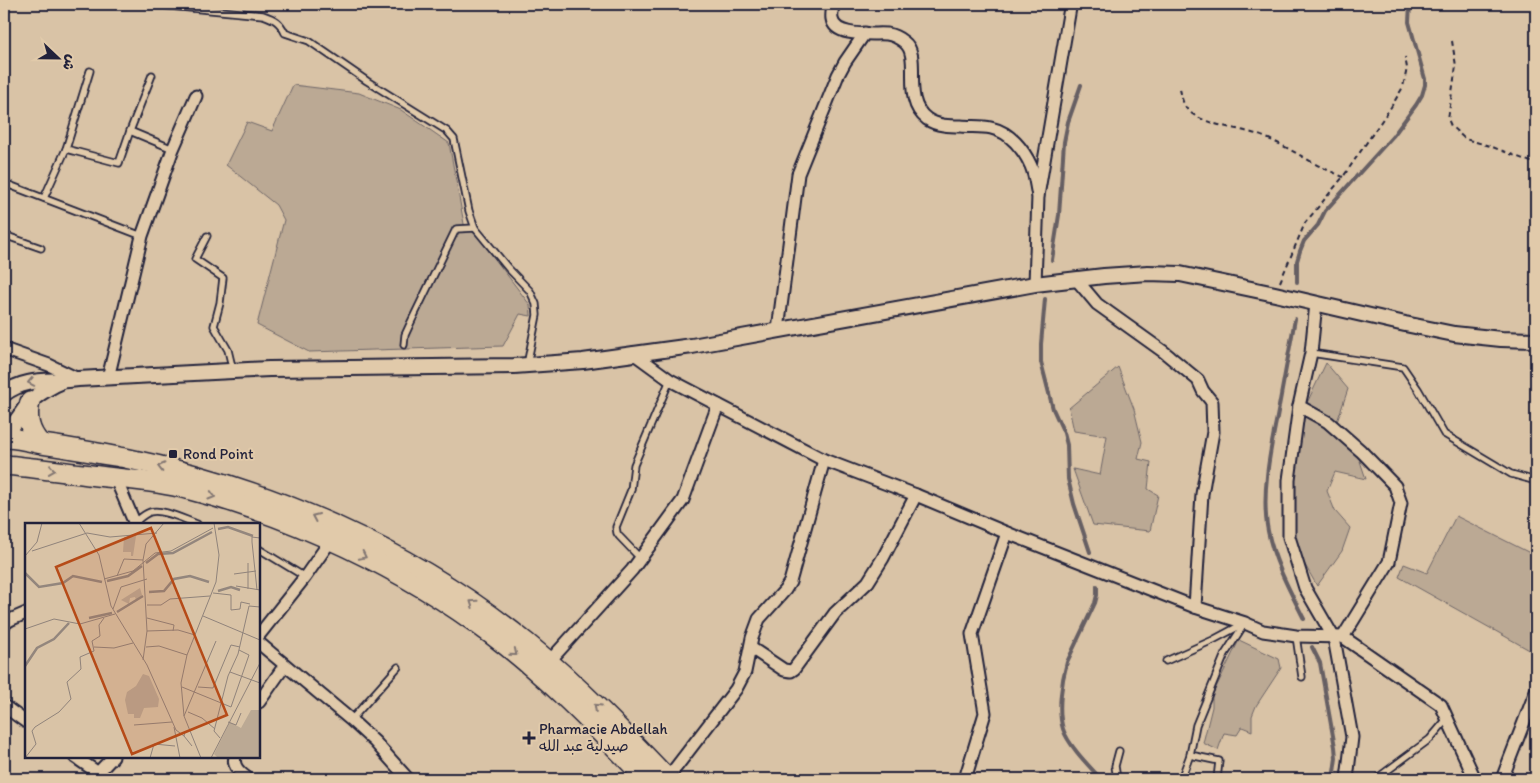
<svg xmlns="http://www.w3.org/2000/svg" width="1540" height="783" font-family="Itim,'Playpen Sans Arabic',sans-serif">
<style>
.green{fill:#bba994;stroke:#6e6668}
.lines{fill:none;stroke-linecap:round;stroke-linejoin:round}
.stream{stroke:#665e63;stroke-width:4}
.service-casing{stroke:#22223b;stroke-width:9}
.minor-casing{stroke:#22223b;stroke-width:15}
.tertiary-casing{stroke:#22223b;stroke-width:18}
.trunk-casing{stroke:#22223b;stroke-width:22}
.path{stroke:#22223b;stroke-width:2;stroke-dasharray:5 4;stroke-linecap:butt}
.service{stroke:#e1caaa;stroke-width:5.5}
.minor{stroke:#e1caaa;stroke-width:11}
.tertiary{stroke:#e1caaa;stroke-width:14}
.trunk{stroke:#e1caaa;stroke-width:19}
.oneway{stroke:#827672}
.poi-dot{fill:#22223b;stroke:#e1caaa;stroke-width:2}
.labels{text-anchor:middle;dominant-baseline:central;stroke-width:4;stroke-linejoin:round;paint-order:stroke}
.poi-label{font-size:15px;fill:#22223b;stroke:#e1caaa;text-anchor:start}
.inset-river{fill:none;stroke:#93867d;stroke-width:2.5}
.inset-road{fill:none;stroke:#90837b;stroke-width:1}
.view{fill:#b64b18;fill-opacity:0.15;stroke:#b64b18;stroke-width:2.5}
.inset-edge{fill:none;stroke:#22223b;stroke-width:2.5}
</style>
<rect width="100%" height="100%" fill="#d9c3a6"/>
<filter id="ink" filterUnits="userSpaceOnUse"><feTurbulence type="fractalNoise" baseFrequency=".02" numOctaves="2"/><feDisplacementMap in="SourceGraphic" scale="10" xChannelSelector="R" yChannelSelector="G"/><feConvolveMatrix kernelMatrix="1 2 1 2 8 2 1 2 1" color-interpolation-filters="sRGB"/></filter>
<g filter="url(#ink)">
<g class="green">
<polygon points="293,85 359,93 401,110 449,143 464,224 479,238 530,305 531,316 520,314 503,346 309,352 257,325 284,220 276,205 226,165 247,122 272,131"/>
<polygon points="1326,363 1348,389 1337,422 1356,449 1366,479 1335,472 1327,491 1335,511 1350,528 1342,551 1317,586 1296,549 1292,498 1292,427 1306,405"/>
<polygon points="1118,367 1134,409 1142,442 1138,459 1151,462 1148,489 1158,495 1150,531 1093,525 1073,469 1100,475 1107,436 1074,431 1069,408"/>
<polygon points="1456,516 1536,556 1536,642 1533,652 1399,577 1404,564 1427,573"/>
<polygon points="1239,640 1279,659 1281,668 1256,706 1252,716 1252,731 1242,727 1237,735 1224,733 1218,750 1203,743 1212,707 1212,696"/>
</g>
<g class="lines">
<g class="stream">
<polyline points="1101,7 1102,4"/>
<polyline points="1052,260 1059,215 1064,142 1068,122 1081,85"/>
<polyline points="1297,282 1297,261 1300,251 1304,241 1318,225 1325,211 1393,136 1416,105 1422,95 1425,85 1425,79 1409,22 1410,4"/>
<polyline points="1045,299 1041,344 1041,362 1053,409 1064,433 1067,445 1068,479 1074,504 1090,552"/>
<path d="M 1295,319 C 1289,351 1283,384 1277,417 C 1270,451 1261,496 1268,531 C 1274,562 1290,591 1304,619"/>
<path d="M 1097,586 L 1097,595 L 1095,603 L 1067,662 C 1062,680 1057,710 1063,729 C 1068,745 1089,766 1101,779"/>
<polyline points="1312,647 1320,663 1335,747 1336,758 1333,779"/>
</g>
<g class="service-casing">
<g id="service">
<path d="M 149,4 L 263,15 C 275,19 280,22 285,33 L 309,41 L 367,81 L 447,131 L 454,139 L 469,211 L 475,228 L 508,268 L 530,291 L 536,304 L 537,315 L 527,365"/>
<polyline points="4,110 5,110 4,113"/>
<polyline points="130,131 173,149"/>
<polyline points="66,149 119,163 130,131 152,75"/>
<polyline points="4,183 142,236"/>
<polyline points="44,198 66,149 90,71"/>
<polyline points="4,235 41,248"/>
<polyline points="207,236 195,259 223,278 220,303 214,326 228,350 233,371"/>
<polyline points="404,345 405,335 411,322 456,229 475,228"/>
<polyline points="1311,353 1403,367 1418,389 1444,434 1511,474 1536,481"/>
<path d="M 134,523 C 139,519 144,514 150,512 C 162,508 185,520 197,524"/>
<polyline points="259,549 305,577"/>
<polyline points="640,558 619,536 617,533 616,527 631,490 634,465 670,380"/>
<polyline points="1296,636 1302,677"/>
<polyline points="1166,661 1213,640 1243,624"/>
<polyline points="351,720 398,667"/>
<polyline points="1190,755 1219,761 1217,779"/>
<polyline points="1038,779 1039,779"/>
<polyline points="1117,779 1115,766 1119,751"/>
<polyline points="1181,779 1190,755 1196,725 1225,654 1245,623"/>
<polyline points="1376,779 1430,739 1447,719"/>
</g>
</g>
<g class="minor-casing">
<g id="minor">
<path d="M 833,4 C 833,8 831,14 832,19 C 835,38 873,33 887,34 C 894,35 899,38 904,42 C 923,56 900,99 927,119 C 937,126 950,126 961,126 C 970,127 982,126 991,128 C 1010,132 1024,150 1031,166 C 1035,175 1036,187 1038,196"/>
<polyline points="1076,279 1097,304 1164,352 1198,380 1203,391 1212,402 1213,432 1202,494 1195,607"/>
<polyline points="1035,284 1038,196 1070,8 1072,4"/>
<polyline points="1316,303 1311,353 1299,406 1289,480 1289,537 1305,588 1334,638 1352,737 1347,779"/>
<polyline points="778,330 798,174 838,75 845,62 865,33"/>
<polyline points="4,349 49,365 78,379"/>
<polyline points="633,353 670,380 824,460 916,495 1007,533 1195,607 1245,623 1263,631 1296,636 1343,637"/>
<polyline points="108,378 142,236 173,149 196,96"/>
<polyline points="1299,406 1328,422 1361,451 1395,486 1401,503 1389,562 1343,637 1441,705 1475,779"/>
<polyline points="115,477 135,524"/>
<polyline points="4,624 10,620 26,613"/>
<polyline points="259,635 305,577 333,537"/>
<polyline points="259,643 351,720 375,742 408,779"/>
<polyline points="751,648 784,670 791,671 794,669 835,613 868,582 883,558 916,495"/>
<polyline points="546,665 632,570 683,500 718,405"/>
<polyline points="259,702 285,665"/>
<polyline points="4,706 26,722"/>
<polyline points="75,757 107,779"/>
<path d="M 235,757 C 232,767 241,773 248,779"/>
<polyline points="92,779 113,757"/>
<polyline points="667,779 736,689 745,672 752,638 759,619 785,590 790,582 824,460"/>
<polyline points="965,779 985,713 972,634 1007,533"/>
<polyline points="1502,779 1536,691"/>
</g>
</g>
<g class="tertiary-casing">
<g id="tertiary">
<path d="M 4,394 C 27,376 51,383 78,379 L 269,369 L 514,366 L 583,361 L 692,346 L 1035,284 L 1104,276 L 1148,273 L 1180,274 L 1275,294 L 1405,324 L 1454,334 L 1501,339 L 1536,340"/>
<path d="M 4,432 C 16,426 21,412 30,402 C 38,393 49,388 60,382"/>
</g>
</g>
<g class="trunk-casing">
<g id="trunk">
<path d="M 30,402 C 26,418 29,431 40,443"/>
<path d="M 4,438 C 17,438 29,441 42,444 C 70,448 97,453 125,458 C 271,488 411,549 527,643 C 578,685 623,732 668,779"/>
<path d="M 4,465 C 30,467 56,471 82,474 C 117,479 153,480 187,489 C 293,516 405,569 492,635 C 548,677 597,729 646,779"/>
</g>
</g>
<g class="path">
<polyline points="1452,41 1456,66 1448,119 1451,126 1465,139 1490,146 1536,164"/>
<path d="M 1180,89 C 1182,98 1183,107 1191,113 C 1213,128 1240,127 1264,137 C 1281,144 1296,153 1312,162 C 1322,168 1333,172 1343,177"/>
<polyline points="1280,282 1305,223 1343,177 1391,107 1403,87 1407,68 1405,57"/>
</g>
<use href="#service" class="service"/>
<use href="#minor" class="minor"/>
<use href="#tertiary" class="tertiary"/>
<use href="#trunk" class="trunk"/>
</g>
<defs><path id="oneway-chevron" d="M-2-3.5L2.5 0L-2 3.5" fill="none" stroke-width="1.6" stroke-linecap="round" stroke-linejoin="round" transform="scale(1.25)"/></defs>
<g class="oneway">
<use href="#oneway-chevron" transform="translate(31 382) rotate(169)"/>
<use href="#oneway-chevron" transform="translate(161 467) rotate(-166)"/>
<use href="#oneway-chevron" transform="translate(52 470) rotate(8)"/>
<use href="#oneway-chevron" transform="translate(212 496) rotate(16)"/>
<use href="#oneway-chevron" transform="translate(315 517) rotate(-156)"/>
<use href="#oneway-chevron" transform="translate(363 556) rotate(26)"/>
<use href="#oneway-chevron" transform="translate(473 603) rotate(-146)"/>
<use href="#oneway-chevron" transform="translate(514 653) rotate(39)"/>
<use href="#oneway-chevron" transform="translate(597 707) rotate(-137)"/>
</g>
</g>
<g class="poi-dot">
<rect x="168" y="449" width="10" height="10" rx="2.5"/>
<path d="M526.5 730.5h5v5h5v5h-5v5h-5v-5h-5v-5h5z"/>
</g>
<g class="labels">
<g class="poi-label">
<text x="183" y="454">Rond Point</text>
<text x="539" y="729">Pharmacie Abdellah<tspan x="539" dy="17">صيدلية عبد الله</tspan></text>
</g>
</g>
<g transform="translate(25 523)">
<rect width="235" height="235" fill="#d9c3a6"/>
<path d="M 111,13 L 108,33 L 106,33 L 106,29 L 98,29 L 99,14 ZM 115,65 L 117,72 L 111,77 L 110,74 L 105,75 L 104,81 L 96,77 ZM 118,151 L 124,153 L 134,176 L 133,184 L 119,185 L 115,195 L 109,195 L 109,191 L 103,191 L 100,177 L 102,169 L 111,163 ZM 226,187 L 235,187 L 235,235 L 193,235 L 189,231 L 205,199 L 216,205 Z" fill="#bba994"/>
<path class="inset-river" d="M 193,6 L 203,4 L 228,13M 121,40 L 133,31 L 148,30 L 187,9M 0,50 L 14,64 L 38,60 L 48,53 L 77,59M 82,58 L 103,53 L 117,43M 193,68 L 206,64 L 215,67M 124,69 L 139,68 L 149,56 L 165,53 L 184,59M 92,89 L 118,73M 64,95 L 87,90M 0,143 L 12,125 L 29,116 L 44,100"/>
<path class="inset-road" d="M 54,0 L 74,32 L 86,83 L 122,142 L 151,207 L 159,213M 7,28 L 62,10 L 85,14 L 132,10M 0,33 L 12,19 L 17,0M 118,37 L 122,108 L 118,137M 223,40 L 223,66M 209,51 L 231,48M 92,53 L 99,36 L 118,37 L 121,21 L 139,0M 79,56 L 108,48 L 130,30 L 146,28 L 188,5M 211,63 L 235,67M 232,67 L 227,19 L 227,14 L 235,15M 188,70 L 206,72 L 206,87 L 215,86 L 216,79 L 225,81M 122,82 L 136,82 L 145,76 L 185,73M 88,86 L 96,64 L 122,56M 178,93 L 235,117M 122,95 L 149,102 L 148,108M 0,106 L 29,96 L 55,101 L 90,91M 122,108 L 153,107 L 170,112M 69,124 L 89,125 L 108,120M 121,124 L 134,123 L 162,132M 205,149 L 235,160M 157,164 L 206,184 L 224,132 L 214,127M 173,164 L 188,165 L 206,122 L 215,124M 163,189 L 177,195 L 190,206M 159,193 L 191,118M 203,199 L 211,202 L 216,190M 109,202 L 147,199M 149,204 L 155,235M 160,209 L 159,213 L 167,223M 195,215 L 189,208 L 203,153 L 213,131 L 224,83 L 235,84M 0,235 L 11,221 L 7,208 L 10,204 L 34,189 L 46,176 L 42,159 L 56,146 L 55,134 L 69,128 L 67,118 L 75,113 L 74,102 L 79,95M 125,235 L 129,221 L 150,223M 176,235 L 159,193 L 156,160 L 162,132 L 191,59 L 194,32 L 189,0M 186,235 L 235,140"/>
<path class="view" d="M 126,5 L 202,192 L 107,231 L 31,44 Z"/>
<rect width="235" height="235" class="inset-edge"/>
</g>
<rect width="1540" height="783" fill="none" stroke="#e1caaa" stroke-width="20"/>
<rect x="10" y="10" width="1520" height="763" fill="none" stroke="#22223b" stroke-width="2" filter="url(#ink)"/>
<g transform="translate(58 58) rotate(112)" stroke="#e1caaa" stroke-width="4" paint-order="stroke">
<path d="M0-4L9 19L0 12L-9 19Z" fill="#22223b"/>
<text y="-8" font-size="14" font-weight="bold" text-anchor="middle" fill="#22223b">ش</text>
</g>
</svg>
